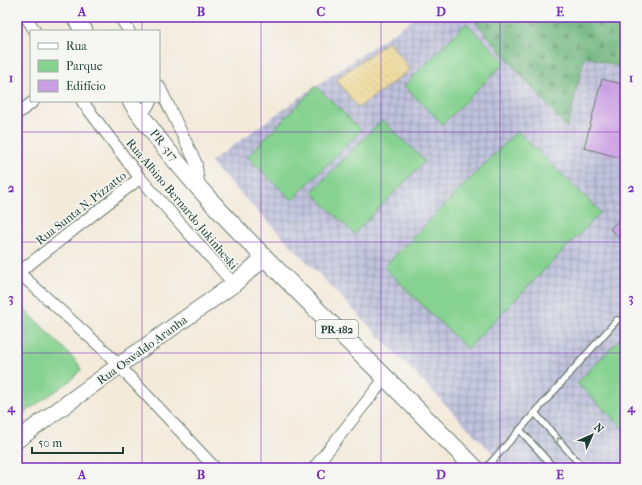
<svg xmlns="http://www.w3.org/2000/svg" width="642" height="485" font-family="'IM FELL French Canon',serif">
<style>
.industrial{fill:url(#industrial-grid)}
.green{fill:#86d290;stroke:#528862}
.forest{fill:url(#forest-firs);stroke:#467857}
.sand{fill:url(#sand-dots);stroke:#868c69}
.building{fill:#ca9ee3}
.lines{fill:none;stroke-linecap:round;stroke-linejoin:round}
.lane-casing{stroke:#697a6e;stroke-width:8}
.street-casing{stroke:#697a6e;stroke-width:13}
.secondary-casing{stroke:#697a6e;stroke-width:18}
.primary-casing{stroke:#697a6e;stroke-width:19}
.lane{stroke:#fff;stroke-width:5.5}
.street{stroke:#fff;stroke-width:11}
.secondary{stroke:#fff;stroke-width:16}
.primary{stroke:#fff;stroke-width:17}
.oneway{stroke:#8f9e9a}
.grid{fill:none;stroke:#7b2cbf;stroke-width:1;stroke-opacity:0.55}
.labels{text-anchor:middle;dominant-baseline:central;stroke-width:3.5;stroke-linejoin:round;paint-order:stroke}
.shield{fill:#f6f6f2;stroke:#60746d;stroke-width:1}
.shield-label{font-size:11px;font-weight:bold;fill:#1f3d34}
.street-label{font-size:12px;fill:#1f3d34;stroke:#f6f6f2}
.neatline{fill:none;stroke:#7b2cbf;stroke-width:1.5}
.grid-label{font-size:13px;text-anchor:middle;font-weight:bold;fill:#7b2cbf}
</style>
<defs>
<pattern id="industrial-grid" width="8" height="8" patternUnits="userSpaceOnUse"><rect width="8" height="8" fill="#c1c2dd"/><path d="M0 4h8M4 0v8" fill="none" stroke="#9c9fb4"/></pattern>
<pattern id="forest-firs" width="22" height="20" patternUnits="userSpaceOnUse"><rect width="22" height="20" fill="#6cb47a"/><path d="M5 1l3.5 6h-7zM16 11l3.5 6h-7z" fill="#589465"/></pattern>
<pattern id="sand-dots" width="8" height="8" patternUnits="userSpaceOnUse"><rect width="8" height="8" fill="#eeda9e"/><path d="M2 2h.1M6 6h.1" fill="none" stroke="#ccbc89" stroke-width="1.8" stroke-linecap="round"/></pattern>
</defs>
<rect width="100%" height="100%" fill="#f6f6f2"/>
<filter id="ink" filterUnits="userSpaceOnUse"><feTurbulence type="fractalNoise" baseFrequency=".025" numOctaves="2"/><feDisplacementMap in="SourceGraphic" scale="8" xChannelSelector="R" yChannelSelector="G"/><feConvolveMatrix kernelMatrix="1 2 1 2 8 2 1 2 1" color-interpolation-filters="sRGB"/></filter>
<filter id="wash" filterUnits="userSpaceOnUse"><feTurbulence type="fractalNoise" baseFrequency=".012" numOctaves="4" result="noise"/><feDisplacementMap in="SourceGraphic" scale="16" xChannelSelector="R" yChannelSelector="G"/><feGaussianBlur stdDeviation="0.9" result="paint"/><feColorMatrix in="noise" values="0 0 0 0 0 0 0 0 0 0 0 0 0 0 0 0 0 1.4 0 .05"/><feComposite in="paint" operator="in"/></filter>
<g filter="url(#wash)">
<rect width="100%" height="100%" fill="#f3eada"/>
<polygon class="industrial" points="416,17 471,17 567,127 585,56 625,69 625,468 507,468 210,162 316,86"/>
<g class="green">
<polygon points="466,23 505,62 443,124 404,86"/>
<polygon points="316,86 361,130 292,200 247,157"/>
<polygon points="382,120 425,161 354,234 312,192"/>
<polygon points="517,131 601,212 467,349 384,267"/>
<polygon points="17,301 78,363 81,370 70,381 17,418"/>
<polygon points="625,334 625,430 577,383"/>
</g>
<polygon class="forest" points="471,17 625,17 625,69 585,56 567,128"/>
<polygon class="sand" points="389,41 410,70 358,108 336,79"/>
<g id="blocks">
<g class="building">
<polygon points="602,79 625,85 625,159 584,148"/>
<polygon points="625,214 625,243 610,229"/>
</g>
</g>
</g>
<g filter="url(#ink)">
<use href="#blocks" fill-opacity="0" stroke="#697a6e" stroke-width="1"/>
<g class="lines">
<g class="lane-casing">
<g id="lane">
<polyline points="535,413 583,468"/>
<polyline points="520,430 554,468"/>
<polyline points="486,468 617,320"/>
</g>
</g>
<g class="street-casing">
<g id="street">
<polyline points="26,17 35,31"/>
<polyline points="120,17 129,31"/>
<polyline points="159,86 196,163 199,187"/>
<polyline points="82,101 140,178 234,284"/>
<polyline points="17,114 34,101"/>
<polyline points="141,116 151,101"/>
<polyline points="17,271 105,351 215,468"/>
<polyline points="18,273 140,178"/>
<polyline points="314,468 386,377"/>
</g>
</g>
<g class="secondary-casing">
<polyline id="secondary" points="17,440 135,354 234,284 264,258"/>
</g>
<g class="primary-casing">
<g id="primary">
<polyline points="75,17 84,31"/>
<path d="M 131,101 C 182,177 249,242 314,307 C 368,360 422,414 475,468"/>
</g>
</g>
<use href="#lane" class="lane"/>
<use href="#street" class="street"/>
<use href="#secondary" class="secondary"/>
<use href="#primary" class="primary"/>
</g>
<defs><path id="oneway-chevron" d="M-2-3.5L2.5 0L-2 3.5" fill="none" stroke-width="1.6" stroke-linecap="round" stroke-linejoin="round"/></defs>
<use class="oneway" href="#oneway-chevron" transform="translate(559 440) rotate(-131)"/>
</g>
<path class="grid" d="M 142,17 L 142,31M 261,17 L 261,468M 381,17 L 381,468M 500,17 L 500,468M 142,101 L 142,468M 17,132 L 625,132M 17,242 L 625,242M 17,353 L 625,353"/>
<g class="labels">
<rect class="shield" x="316" y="320" width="42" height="18" rx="3"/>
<g class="shield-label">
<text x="337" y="329">PR-182</text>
</g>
<g class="street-label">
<text transform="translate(164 145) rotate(51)">PR -317</text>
<text transform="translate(182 204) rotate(50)">Rua Albino Bernardo Jukinheski</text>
<text transform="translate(81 208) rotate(-38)">Rua Sunta N. Pizzatto</text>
<text transform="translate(142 350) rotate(-36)">Rua Oswaldo Aranha</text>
</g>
</g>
<rect width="642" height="485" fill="none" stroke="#f6f6f2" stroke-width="44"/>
<rect x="30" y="30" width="130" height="72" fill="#f6f6f2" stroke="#a0aca6"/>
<rect x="38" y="43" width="20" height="6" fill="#ffffff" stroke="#a0aca6"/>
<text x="66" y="50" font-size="12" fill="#1f3d34">Rua</text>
<rect x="38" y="60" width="20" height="12" fill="#86d290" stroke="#a0aca6"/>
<text x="66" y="70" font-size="12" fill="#1f3d34">Parque</text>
<rect x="38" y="80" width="20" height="12" fill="#ca9ee3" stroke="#a0aca6"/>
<text x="66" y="90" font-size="12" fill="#1f3d34">Edifício</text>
<g transform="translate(592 435) rotate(45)" stroke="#f6f6f2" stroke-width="3" paint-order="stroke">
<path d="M0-3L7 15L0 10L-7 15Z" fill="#1f3d34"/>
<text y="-6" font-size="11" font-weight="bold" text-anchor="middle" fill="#1f3d34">N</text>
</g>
<path d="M32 447v6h91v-6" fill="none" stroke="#1f3d34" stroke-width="2"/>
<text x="38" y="447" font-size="12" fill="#1f3d34" stroke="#f6f6f2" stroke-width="3" paint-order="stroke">50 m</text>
<rect x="22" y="22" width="598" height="441" class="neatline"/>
<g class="grid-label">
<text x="82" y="16">A</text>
<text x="201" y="16">B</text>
<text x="321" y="16">C</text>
<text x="441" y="16">D</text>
<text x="560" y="16">E</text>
<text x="11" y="82">1</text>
<text x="631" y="82">1</text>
<text x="11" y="192">2</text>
<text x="631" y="192">2</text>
<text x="11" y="302">3</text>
<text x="631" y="302">3</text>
<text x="11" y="412">4</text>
<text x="631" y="412">4</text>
<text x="82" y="479">A</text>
<text x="201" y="479">B</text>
<text x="321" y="479">C</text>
<text x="441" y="479">D</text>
<text x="560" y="479">E</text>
</g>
</svg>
